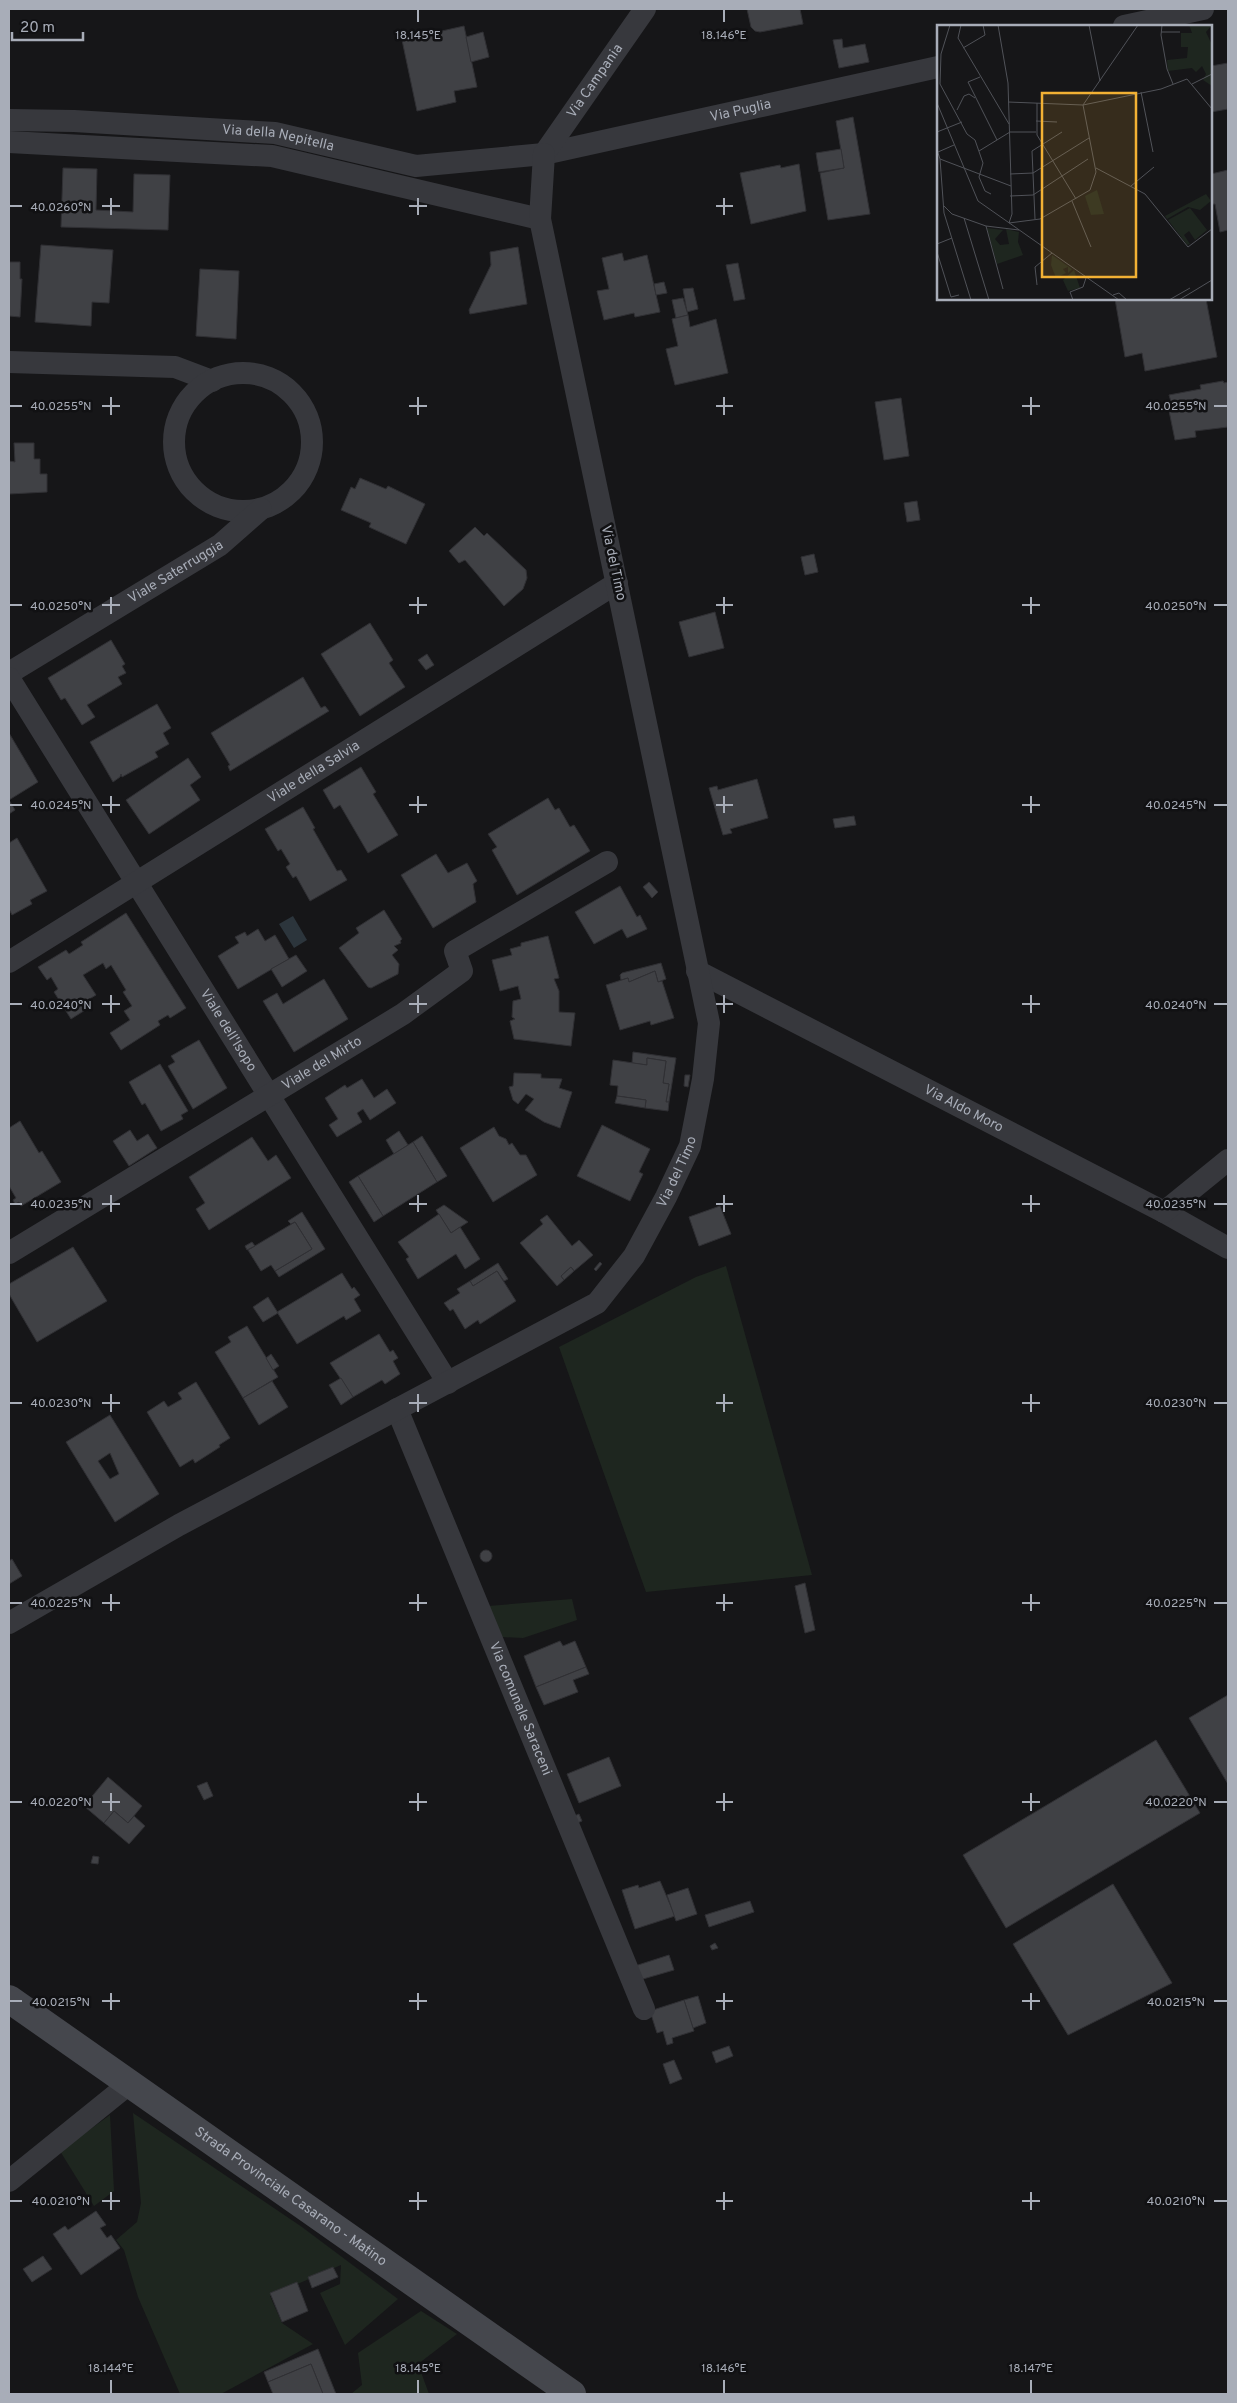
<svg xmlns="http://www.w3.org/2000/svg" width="1237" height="2403" font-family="Overpass,sans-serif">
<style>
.green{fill:#1e261f}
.water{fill:#2c353c}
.building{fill:#404145;stroke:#303034;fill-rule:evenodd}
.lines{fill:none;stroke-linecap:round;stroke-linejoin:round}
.street{stroke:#37383d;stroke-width:22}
.secondary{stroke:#45474d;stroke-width:28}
.ticks{fill:none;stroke:#a8adb8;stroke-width:2}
.labels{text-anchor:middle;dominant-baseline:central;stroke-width:5;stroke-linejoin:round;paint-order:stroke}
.street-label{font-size:14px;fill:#a8adb8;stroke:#111113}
.inset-road{fill:none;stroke:#505258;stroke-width:1}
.view{fill:#f2b134;fill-opacity:0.15;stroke:#f2b134;stroke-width:2.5}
.inset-edge{fill:none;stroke:#a8adb8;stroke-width:2.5}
.ticks-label{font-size:12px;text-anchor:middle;fill:#a8adb8;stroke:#111113;stroke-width:5;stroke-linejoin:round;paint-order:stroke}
</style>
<rect width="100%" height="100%" fill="#161618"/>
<g class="green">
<polygon points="726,1266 812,1575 646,1592 559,1347 696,1277"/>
<polygon points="572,1599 577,1620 523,1638 501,1637 488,1606"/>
<polygon points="133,2113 302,2227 398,2299 345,2345 320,2293 340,2284 341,2265 270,2296 282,2323 313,2344 221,2394 180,2394 138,2297 124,2250 116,2240 137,2222 141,2203"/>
<polygon points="110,2115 114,2191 94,2206 60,2151"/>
<polygon points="421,2311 457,2334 418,2364 429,2394 351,2394 362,2385 358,2353"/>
</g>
<polygon class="water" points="293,916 307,940 294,948 279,924"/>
<g class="building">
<polygon points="747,9 800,9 803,24 760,32 755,31 751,27"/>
<polygon points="464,26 477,87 454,91 456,102 417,111 402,40"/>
<polygon points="483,32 489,57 471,62 466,37"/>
<polygon points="842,39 843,48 865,44 869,62 839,68 833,40"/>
<polygon points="1228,63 1228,109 1211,112 1211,66"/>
<polygon points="853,117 870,214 828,220 820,173 844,168 836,121"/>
<polygon points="841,149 844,168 819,172 816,153"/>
<polygon points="799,164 806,211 751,224 740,173 780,165 781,168"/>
<polygon points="63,168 97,169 96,210 133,212 134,174 170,175 168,230 61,227"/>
<polygon points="1228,170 1228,230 1220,232 1215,204 1211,204 1211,174"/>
<polygon points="41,245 113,250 109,303 92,302 91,326 35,322"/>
<polygon points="518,247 527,304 470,314 469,310 491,265 490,252"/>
<polygon points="622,253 624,261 647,255 660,312 635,317 634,313 604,320 597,291 609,289 602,258"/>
<polygon points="9,262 20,262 20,279 22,279 20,317 9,316"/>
<polygon points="738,263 745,299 734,301 726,265"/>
<polygon points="200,269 239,271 236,339 196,336"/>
<polygon points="664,282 667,293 656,295 654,284"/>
<polygon points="693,288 698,309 687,312 683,289"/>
<polygon points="683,298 688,315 676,318 672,300"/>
<polygon points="1115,299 1206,299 1217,357 1145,371 1142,353 1125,357"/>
<polygon points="688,315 690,327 716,319 728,373 675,385 666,349 678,346 672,319"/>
<polygon points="1223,381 1224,383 1228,382 1228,427 1195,431 1196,437 1175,440 1168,406 1172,405 1169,395 1201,389 1200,385"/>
<polygon points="901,398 909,456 884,460 875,402"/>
<polygon points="14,443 34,443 34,459 40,459 40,474 47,474 47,492 9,494 9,461 15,462"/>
<polygon points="360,478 386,489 388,486 425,504 406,544 369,527 371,523 341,510 351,487 355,489"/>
<polygon points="917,501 920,520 907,522 904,503"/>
<polygon points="475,527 484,536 487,533 526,570 527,578 523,589 504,606 465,560 459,563 449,551"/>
<polygon points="814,554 818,572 805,575 801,557"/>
<polygon points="715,612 724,648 689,657 679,622"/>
<polygon points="370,623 393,660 389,663 405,687 360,716 321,654"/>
<polygon points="111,640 125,664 122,666 126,673 118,677 122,684 87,705 95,717 82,725 65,698 61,700 48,678"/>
<polygon points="427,654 434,665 426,670 418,660"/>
<polygon points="303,677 321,708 325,706 329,711 230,771 228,766 230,765 211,733"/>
<polygon points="157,704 171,728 163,733 169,744 155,752 158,757 122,777 121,774 120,777 113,782 90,742"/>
<polygon points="9,733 38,782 9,800"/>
<polygon points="188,758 201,777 190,785 200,800 149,834 126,800"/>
<polygon points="361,767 376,792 373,794 398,835 368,853 340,805 334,809 323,790"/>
<polygon points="757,779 768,818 730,829 732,833 723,835 709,788 717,786 718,790"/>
<polygon points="548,798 555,810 559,808 570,827 574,825 590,851 517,895 492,850 497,847 488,834"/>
<polygon points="9,800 15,810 9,814"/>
<polygon points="303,807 315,828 313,829 337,871 341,870 347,880 310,901 296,876 293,878 286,867 290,864 281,849 278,851 265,829"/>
<polygon points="854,816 856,825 835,828 833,819"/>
<polygon points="17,838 47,891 30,900 32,904 12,915 9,909 9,843"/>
<polygon points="436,854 448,873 467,863 477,881 473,884 476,902 433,928 401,875"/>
<polygon points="649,882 658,892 652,898 643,887"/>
<polygon points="620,886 637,917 640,915 647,929 627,938 622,929 594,944 575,912"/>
<polygon points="384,910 402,939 400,941 401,943 394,946 398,950 392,955 399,964 398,974 371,988 368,987 339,948 359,933 356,928"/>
<polygon points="126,913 186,1008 170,1018 168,1015 158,1021 160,1025 121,1050 110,1033 130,1020 124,1011 132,1006 123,992 126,990 111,965 106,969 103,963 83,975 96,995 86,1001 90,1007 71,1019 54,992 58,989 51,977 47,980 38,967 66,950 69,954 83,945 81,942"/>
<polygon points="258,929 265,941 275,935 289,959 238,989 218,956 239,943 235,937 245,932 247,936"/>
<polygon points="548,936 559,978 554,979 559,991 559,1012 575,1013 571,1046 514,1039 510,1021 515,1019 512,1017 513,1001 521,999 518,986 500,991 492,960 512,955 510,949 521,946 521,943"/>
<polygon points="296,955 307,971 282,987 271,969"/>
<polygon points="661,963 666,979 658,982 655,971 629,982 628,978 621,980 620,975 622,973"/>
<polygon points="655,971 658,982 662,981 674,1018 651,1025 650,1021 620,1030 606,985 628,978 629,982"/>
<polygon points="324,979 348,1019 294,1052 263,1001 277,993 283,1004"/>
<polygon points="199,1040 227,1088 193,1109 168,1066 175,1062 171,1056"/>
<polygon points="633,1052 676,1058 669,1102 666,1102 669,1084 663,1083 666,1061 647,1058 647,1065 632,1063"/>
<polygon points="647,1058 666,1061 663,1083 669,1084 666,1102 669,1102 668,1111 645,1108 646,1100 617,1096 618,1086 610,1085 613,1060 647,1065"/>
<polygon points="160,1064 188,1111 181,1115 183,1119 161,1131 145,1103 142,1105 129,1082"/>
<polygon points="514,1073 541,1074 541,1078 562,1079 559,1088 572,1092 560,1128 544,1122 525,1110 534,1099 526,1094 518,1104 513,1100 509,1087 513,1086"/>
<polygon points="685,1075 690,1075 688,1087 684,1086"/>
<polygon points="362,1079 374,1098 387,1089 396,1103 370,1120 363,1109 357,1113 362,1122 337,1137 329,1125 338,1119 325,1098 345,1085 347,1088"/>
<polygon points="617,1096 646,1100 645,1108 615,1103"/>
<polygon points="20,1121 39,1153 42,1151 61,1182 21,1206 19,1202 15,1204 13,1200 16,1198 9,1186 9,1128"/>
<polygon points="602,1125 650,1149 639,1172 643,1174 630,1201 577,1176"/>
<polygon points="494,1127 499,1136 506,1139 509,1145 512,1143 520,1155 526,1155 537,1175 493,1202 460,1148"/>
<polygon points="130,1130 137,1141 148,1134 157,1148 129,1166 113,1141"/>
<polygon points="399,1131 408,1145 394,1154 386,1140"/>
<polygon points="422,1136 447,1176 437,1182 413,1142"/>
<polygon points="252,1137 268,1161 276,1155 291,1178 209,1230 196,1209 205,1203 189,1177"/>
<polygon points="413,1142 437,1182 383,1216 358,1176"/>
<polygon points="358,1176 383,1216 374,1222 349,1182"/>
<polygon points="444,1205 468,1222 451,1233 436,1210"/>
<polygon points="720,1206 731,1234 699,1246 689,1217"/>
<polygon points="302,1212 325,1249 279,1277 275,1271 312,1249 295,1222 291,1224 288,1221"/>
<polygon points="439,1214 451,1233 460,1227 480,1259 465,1269 456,1254 418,1279 406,1259 409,1257 398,1242"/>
<polygon points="547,1215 572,1246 579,1240 593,1255 574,1271 571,1267 561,1276 564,1280 557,1286 520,1243 543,1224 540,1220"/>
<polygon points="295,1222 312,1249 275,1271 271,1265 261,1271 248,1250"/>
<polygon points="252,1242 255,1246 247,1250 245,1246"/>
<polygon points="73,1247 107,1301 37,1342 9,1294 9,1284"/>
<polygon points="600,1262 602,1264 596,1271 594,1269"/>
<polygon points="498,1263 508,1279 504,1281 497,1271 473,1286 470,1281"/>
<polygon points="571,1267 574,1271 564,1280 561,1276"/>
<polygon points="497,1271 516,1301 480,1324 478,1320 465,1329 453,1309 450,1311 444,1303 460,1293 457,1289 470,1281 473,1286"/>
<polygon points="342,1273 352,1289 354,1287 360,1295 354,1299 361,1311 346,1320 344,1316 297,1344 277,1312"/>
<polygon points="268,1297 278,1313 263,1322 253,1307"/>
<polygon points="247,1326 278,1377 243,1398 215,1352 231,1342 228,1337"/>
<polygon points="379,1334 390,1352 393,1350 398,1358 393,1361 400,1374 385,1384 382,1380 353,1397 330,1363"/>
<polygon points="271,1354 279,1366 273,1370 266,1358"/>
<polygon points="341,1378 353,1397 341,1405 329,1385"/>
<polygon points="272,1381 288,1407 259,1425 243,1398"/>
<polygon points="196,1382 230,1438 219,1445 220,1447 195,1463 193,1459 180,1467 147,1412 164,1401 168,1407 182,1399 178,1393"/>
<path d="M 110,1415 L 159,1494 L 115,1522 L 66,1442 ZM 110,1453 L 119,1474 L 110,1479 L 98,1461 Z"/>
<circle cx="486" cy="1556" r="6"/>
<polygon points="12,1559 22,1576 9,1584 9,1561"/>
<polygon points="805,1583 815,1630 805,1633 795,1586"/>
<polygon points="560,1641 563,1646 575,1641 586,1667 536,1687 524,1656"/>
<polygon points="586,1667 589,1674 573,1680 578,1692 544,1705 536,1687"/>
<polygon points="1228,1695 1228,1784 1189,1718"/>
<polygon points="1156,1740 1200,1813 1006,1928 963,1855"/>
<polygon points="609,1757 621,1786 579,1803 567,1774"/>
<polygon points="108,1777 142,1806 128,1823 114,1811 104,1823 84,1806"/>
<polygon points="207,1782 213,1796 204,1800 197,1786"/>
<polygon points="114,1811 128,1823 134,1816 145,1826 129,1844 104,1823"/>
<polygon points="579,1814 582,1821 575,1824 572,1817"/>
<polygon points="93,1856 99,1857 98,1864 91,1863"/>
<polygon points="660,1881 675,1916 635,1929 622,1890 638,1885 639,1888"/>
<polygon points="1113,1884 1172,1983 1068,2035 1013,1944"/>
<polygon points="688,1888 697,1914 676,1921 667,1895"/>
<polygon points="750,1901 754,1912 709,1927 705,1915"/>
<polygon points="715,1943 718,1948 712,1950 710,1946"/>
<polygon points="669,1955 674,1970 643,1979 635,1966"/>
<polygon points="698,1996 706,2023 693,2028 684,2000"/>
<polygon points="684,2000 694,2031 672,2038 673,2043 667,2045 663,2031 657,2033 650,2011"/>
<polygon points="729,2046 733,2056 716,2063 712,2052"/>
<polygon points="674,2060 682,2079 670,2084 663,2064"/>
<polygon points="96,2211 106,2225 100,2228 107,2238 111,2235 120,2248 81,2275 53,2234 65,2226 68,2230"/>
<polygon points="43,2256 52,2269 32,2282 23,2269"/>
<polygon points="333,2267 338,2277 312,2288 308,2277"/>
<polygon points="297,2282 308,2311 282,2322 270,2293"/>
<polygon points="318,2349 336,2394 323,2394 311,2364 268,2382 264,2372"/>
<polygon points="311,2364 323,2394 273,2394 268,2382"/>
</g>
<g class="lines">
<g class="street">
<polyline points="1124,26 1203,9"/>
<path id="s1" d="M 9,120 L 74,121 L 275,133 L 416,166 L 544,154 L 938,67"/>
<polyline points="9,142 272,156 540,219"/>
<path id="s2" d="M 544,154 L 645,9"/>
<polyline points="9,362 175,367 212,381"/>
<circle cx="243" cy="442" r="69"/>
<path id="s3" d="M 9,673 L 220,545 L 261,509"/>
<path id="s4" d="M 9,678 L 448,1383"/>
<path id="s5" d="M 9,962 L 617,583"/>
<path id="s6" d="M 697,971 L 1164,1212 L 1228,1248"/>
<polyline points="1164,1212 1228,1160"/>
<path id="s7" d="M 9,1253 L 403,1014 L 462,971 L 455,951 L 607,862"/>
<path id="s8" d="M 397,1409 L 644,2009"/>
<path id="s9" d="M 9,1623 L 179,1525 L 597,1303 L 634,1256 L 666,1197 L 690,1146 L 703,1079 L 709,1023 L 540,219 L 544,154"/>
<polyline points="9,2181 129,2084"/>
</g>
<path class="secondary" id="s10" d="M 9,1999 L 572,2394"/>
</g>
<path class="ticks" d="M 418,10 L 418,22M 724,10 L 724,22M 111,198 L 111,215M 418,198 L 418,215M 724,198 L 724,215M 10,206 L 22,206M 102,206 L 120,206M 409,206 L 427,206M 716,206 L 733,206M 111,397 L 111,415M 418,397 L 418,415M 724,397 L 724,415M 1031,397 L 1031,415M 10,406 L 22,406M 102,406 L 120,406M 409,406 L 427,406M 716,406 L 733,406M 1022,406 L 1040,406M 1214,406 L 1227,406M 111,597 L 111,614M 418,597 L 418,614M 724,597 L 724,614M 1031,597 L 1031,614M 10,605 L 22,605M 102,605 L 120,605M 409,605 L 427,605M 716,605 L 733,605M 1022,605 L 1040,605M 1214,605 L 1227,605M 111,796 L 111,813M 418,796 L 418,813M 724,796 L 724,813M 1031,796 L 1031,813M 10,805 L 22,805M 102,805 L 120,805M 409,805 L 427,805M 716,805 L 733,805M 1022,805 L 1040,805M 1214,805 L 1227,805M 111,995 L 111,1013M 418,995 L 418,1013M 724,995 L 724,1013M 1031,995 L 1031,1013M 10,1004 L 22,1004M 102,1004 L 120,1004M 409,1004 L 427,1004M 716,1004 L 733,1004M 1022,1004 L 1040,1004M 1214,1004 L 1227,1004M 111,1195 L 111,1212M 418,1195 L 418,1212M 724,1195 L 724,1212M 1031,1195 L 1031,1212M 10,1204 L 22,1204M 102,1204 L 120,1204M 409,1204 L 427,1204M 716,1204 L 733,1204M 1022,1204 L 1040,1204M 1214,1204 L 1227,1204M 111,1394 L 111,1412M 418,1394 L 418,1412M 724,1394 L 724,1412M 1031,1394 L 1031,1412M 10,1403 L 22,1403M 102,1403 L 120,1403M 409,1403 L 427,1403M 716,1403 L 733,1403M 1022,1403 L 1040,1403M 1214,1403 L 1227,1403M 111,1594 L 111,1611M 418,1594 L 418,1611M 724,1594 L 724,1611M 1031,1594 L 1031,1611M 10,1603 L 22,1603M 102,1603 L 120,1603M 409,1603 L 427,1603M 716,1603 L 733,1603M 1022,1603 L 1040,1603M 1214,1603 L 1227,1603M 111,1793 L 111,1811M 418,1793 L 418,1811M 724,1793 L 724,1811M 1031,1793 L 1031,1811M 10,1802 L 22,1802M 102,1802 L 120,1802M 409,1802 L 427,1802M 716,1802 L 733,1802M 1022,1802 L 1040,1802M 1214,1802 L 1227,1802M 111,1993 L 111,2010M 418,1993 L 418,2010M 724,1993 L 724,2010M 1031,1993 L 1031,2010M 10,2001 L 22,2001M 102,2001 L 120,2001M 409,2001 L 427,2001M 716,2001 L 733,2001M 1022,2001 L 1040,2001M 1214,2001 L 1227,2001M 111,2192 L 111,2210M 418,2192 L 418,2210M 724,2192 L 724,2210M 1031,2192 L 1031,2210M 10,2201 L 22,2201M 102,2201 L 120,2201M 409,2201 L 427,2201M 716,2201 L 733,2201M 1022,2201 L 1040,2201M 1214,2201 L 1227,2201M 111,2380 L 111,2393M 418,2380 L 418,2393M 724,2380 L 724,2393M 1031,2380 L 1031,2393"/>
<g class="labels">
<g class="street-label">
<text stroke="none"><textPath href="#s2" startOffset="89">Via Campania</textPath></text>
<text stroke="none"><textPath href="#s1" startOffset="741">Via Puglia</textPath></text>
<text stroke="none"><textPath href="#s1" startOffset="270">Via della Nepitella</textPath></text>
<text transform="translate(613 563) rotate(78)">Via del Timo</text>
<text stroke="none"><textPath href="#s3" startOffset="195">Viale Saterruggia</textPath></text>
<text stroke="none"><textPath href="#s5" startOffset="359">Viale della Salvia</textPath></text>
<text stroke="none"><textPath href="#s4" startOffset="415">Viale dell'Isopo</textPath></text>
<text stroke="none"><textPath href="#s7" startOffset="366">Viale del Mirto</textPath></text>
<text stroke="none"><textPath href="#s6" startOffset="300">Via Aldo Moro</textPath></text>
<text stroke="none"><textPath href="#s9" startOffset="824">Via del Timo</textPath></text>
<text stroke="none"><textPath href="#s8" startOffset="324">Via comunale Saraceni</textPath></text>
<text stroke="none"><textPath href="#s10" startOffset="344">Strada Provinciale Casarano - Matino</textPath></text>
</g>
</g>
<g transform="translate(937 25)">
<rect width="275" height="275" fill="#161618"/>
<path d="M 252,0 L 275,0 L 269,7 L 275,20 L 275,61 L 266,55 L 269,49 L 265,41 L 259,47 L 255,43 L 231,46 L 230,35 L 250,33 L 251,22 L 244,22 L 244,8 L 255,8 ZM 160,165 L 167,189 L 154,190 L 148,171 ZM 269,169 L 274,176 L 263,185 L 251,182 L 230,194 L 228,191 ZM 253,183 L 270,205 L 258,215 L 252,206 L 247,210 L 253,219 L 250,220 L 231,195 ZM 50,203 L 66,205 L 58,214 L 63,220 L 72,219 L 69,204 L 82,207 L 81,217 L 86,230 L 60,239 ZM 115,230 L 135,244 L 131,248 L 131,242 L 126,244 L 129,248 L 119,253 L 114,240 ZM 137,245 L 143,263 L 131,266 L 126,255 Z" fill="#1e261f"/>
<path class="inset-road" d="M 13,0 L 4,29 L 3,59 L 30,109 L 38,115 L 46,138 L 42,152 L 48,166 L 54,169M 24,0 L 21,13 L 72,99M 61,0 L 71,58 L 75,189 L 72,198M 152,0 L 163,56M 225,0 L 224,10 L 230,44 L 236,59M 224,7 L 243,7M 26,23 L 48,10 L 46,0M 43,52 L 31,57 L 60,115M 255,59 L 275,49M 204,67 L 216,127M 71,77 L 146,80 L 224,64 L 250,54 L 275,84M 0,78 L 41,176 L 182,275M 100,78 L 100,110 L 139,174M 146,80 L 201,0M 20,85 L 27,71 L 32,69 L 38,73M 99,96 L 120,97M 0,107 L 25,97M 0,125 L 3,134 L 74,161M 42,126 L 73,107 L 99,107M 1,127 L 17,120M 3,134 L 7,188 L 34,275M 159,143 L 208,169 L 251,222 L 275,204M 73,149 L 96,148 L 152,113M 194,161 L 217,142M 73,171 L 96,170 L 151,134M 135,176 L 154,222M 7,181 L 15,189 L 49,201 L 82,205M 27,193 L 52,275M 98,194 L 95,126 L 125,107M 72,198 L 103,194 L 153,165 L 159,147 L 146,80M 49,201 L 66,264M 0,219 L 15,213M 0,227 L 14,272 L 22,270M 100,260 L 98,242 L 115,228M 176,270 L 182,268 L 190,275M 136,275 L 133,267 L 146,262 L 149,253M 232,275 L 253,263M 242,275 L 275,255"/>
<path class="view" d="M 105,68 L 199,68 L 199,252 L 105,252 Z"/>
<rect width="275" height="275" class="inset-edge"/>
</g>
<g class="ticks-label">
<text x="418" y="39">18.145°E</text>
<text x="724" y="39">18.146°E</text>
<text x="61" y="211">40.0260°N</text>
<text x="61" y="410">40.0255°N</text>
<text x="1176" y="410">40.0255°N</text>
<text x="61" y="610">40.0250°N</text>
<text x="1176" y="610">40.0250°N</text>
<text x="61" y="809">40.0245°N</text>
<text x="1176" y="809">40.0245°N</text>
<text x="61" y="1009">40.0240°N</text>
<text x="1176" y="1009">40.0240°N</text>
<text x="61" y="1208">40.0235°N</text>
<text x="1176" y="1208">40.0235°N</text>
<text x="61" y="1407">40.0230°N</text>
<text x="1176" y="1407">40.0230°N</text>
<text x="61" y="1607">40.0225°N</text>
<text x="1176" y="1607">40.0225°N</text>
<text x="61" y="1806">40.0220°N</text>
<text x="1176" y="1806">40.0220°N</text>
<text x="61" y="2006">40.0215°N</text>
<text x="1176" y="2006">40.0215°N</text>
<text x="61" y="2205">40.0210°N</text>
<text x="1176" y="2205">40.0210°N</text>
<text x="111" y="2372">18.144°E</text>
<text x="418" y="2372">18.145°E</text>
<text x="724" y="2372">18.146°E</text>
<text x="1031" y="2372">18.147°E</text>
</g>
<rect width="1237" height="2403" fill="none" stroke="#a8adb8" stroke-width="20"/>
<path d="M12 32v8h71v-8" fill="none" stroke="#a8adb8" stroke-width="2.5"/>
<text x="20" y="32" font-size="15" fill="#a8adb8" stroke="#111113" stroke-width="4" paint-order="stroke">20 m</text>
</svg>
